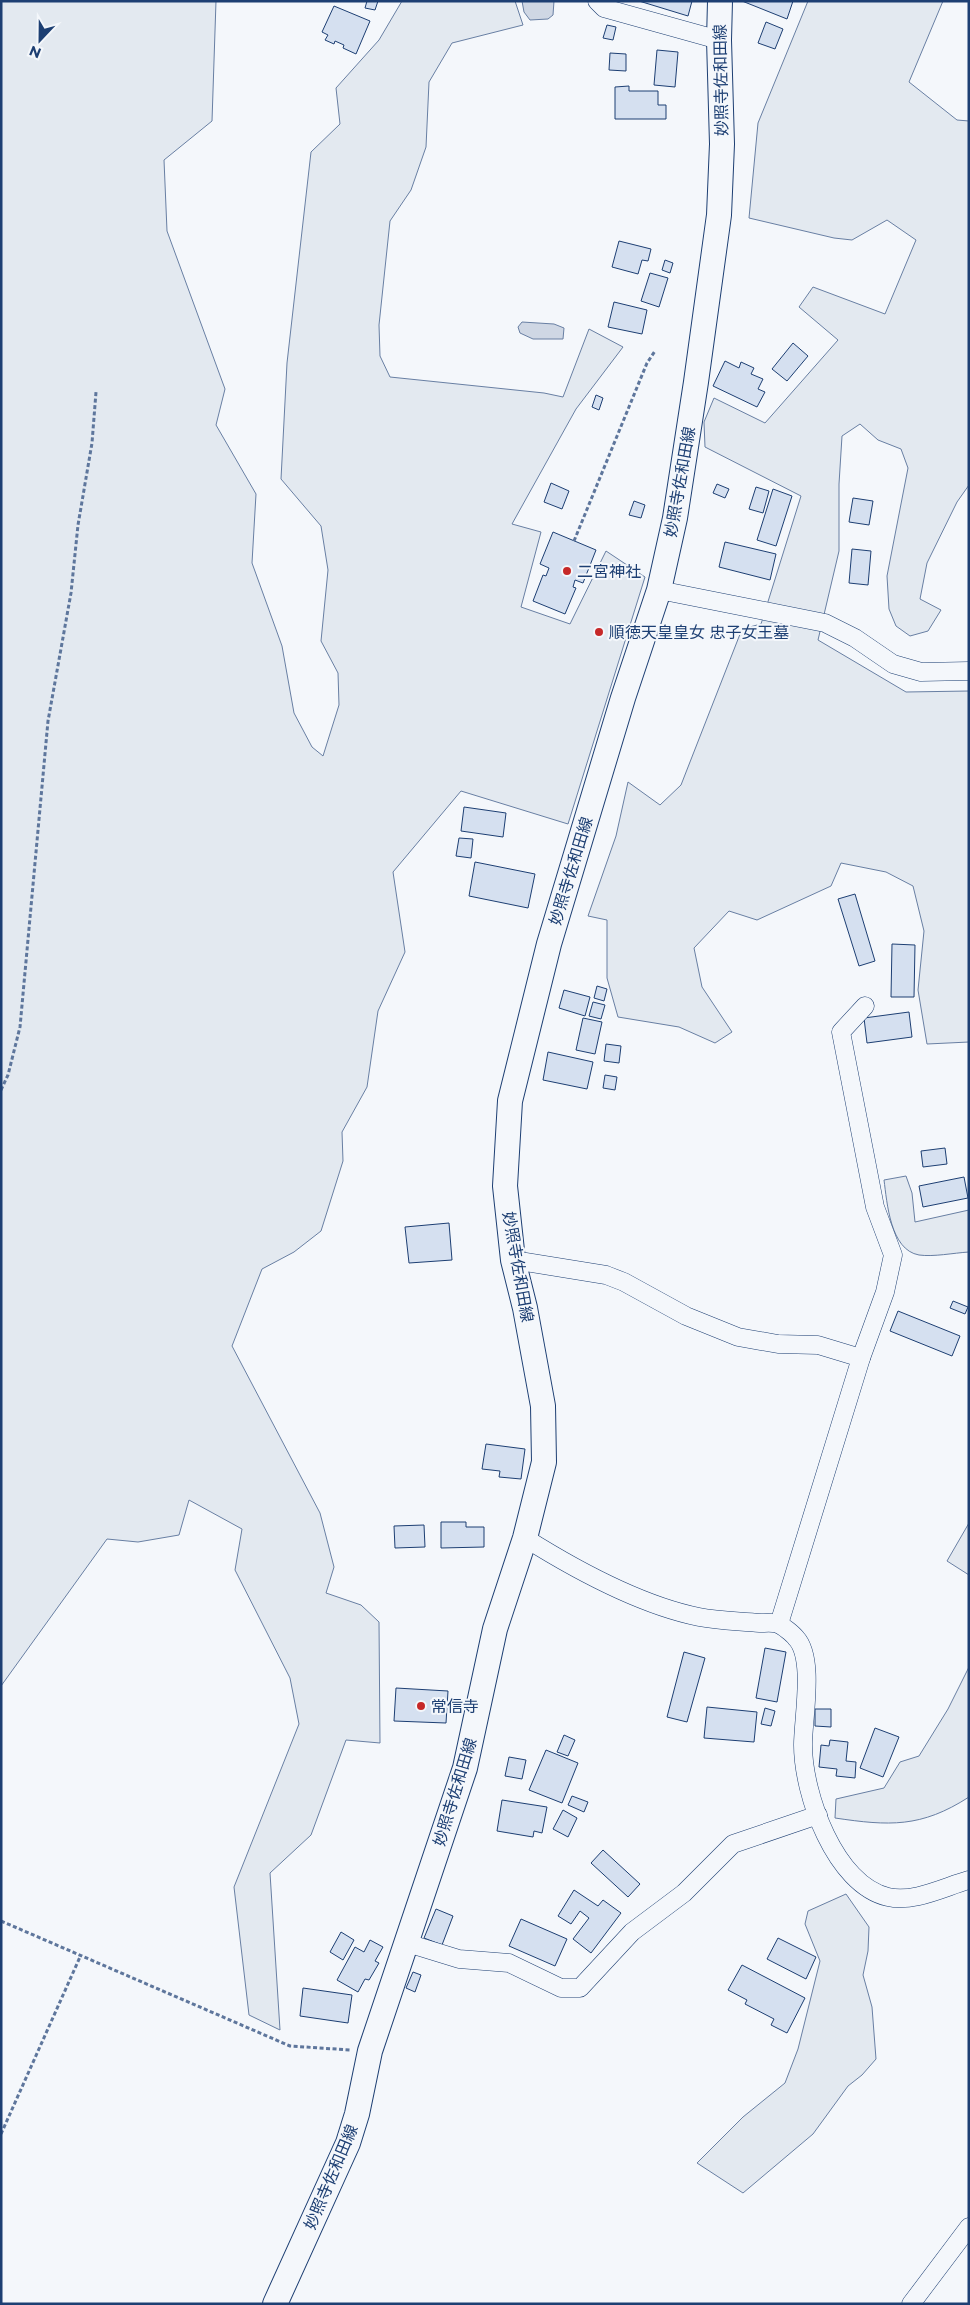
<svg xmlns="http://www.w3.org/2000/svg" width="970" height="2305" font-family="Montserrat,'Noto Sans JP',sans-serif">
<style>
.green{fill:#e3e9f0;stroke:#687fa3}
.water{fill:#cfd7e4;stroke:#687fa3}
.building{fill:#d5e0f0;stroke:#1d3f73}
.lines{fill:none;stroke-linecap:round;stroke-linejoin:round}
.street-casing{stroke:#1d3f73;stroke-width:19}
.secondary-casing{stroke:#1d3f73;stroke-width:26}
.path{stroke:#5e769c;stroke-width:3;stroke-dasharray:4 2.5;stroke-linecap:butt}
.street{stroke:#f4f7fb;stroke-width:18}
.secondary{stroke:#f4f7fb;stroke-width:24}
.poi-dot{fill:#c62828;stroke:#f4f7fb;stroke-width:2}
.labels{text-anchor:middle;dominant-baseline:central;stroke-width:4;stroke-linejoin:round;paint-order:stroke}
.street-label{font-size:16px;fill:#1d3f73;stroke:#f4f7fb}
.poi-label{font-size:16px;fill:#1d3f73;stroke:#f4f7fb;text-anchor:start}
</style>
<rect width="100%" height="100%" fill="#f4f7fb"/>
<g class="green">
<polygon points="1,1 216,1 212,121 164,160 167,231 225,389 216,425 256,494 252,563 282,646 294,713 312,747 323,756 339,705 338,673 321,641 328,570 321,526 281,479 287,363 311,152 340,124 336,88 379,40 402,1 515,1 523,25 452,43 429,82 426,147 411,190 390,221 379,325 380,356 390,377 544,393 563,397 589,329 623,347 576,409 512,524 541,532 521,607 570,624 606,551 645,577 568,824 461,791 393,872 405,952 378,1011 367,1087 342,1132 343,1161 321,1231 294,1252 262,1269 232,1346 320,1513 334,1567 326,1593 361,1605 379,1622 380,1743 346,1740 311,1835 270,1873 280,2030 249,2015 234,1887 299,1724 290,1678 235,1570 242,1529 189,1500 179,1535 138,1542 107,1539 1,1686"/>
<polygon points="808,1 943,1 909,82 957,120 969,121 969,485 957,502 927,563 920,599 941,610 928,631 910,636 896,626 889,609 887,576 908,468 901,449 878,440 860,424 842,436 839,484 839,551 818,640 906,692 969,691 969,1042 927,1044 918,990 924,931 913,886 886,872 841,863 831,886 757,920 729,911 694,948 702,987 732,1032 715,1043 679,1027 618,1017 607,978 607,920 588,916 616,836 628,782 660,805 681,785 742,629 761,624 801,496 705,447 704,422 714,398 765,423 838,340 799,307 813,287 885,314 916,240 887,220 852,240 834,238 749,218 758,123"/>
<path d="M 906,1176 L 912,1193 L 915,1222 L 969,1210 L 969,1252 C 953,1253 934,1257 919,1255 C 890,1250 887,1202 884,1180 Z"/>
<polygon points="969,1523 969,1575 947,1561"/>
<path d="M 969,1667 L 969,1797 C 921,1828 889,1826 835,1818 L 836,1799 L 884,1788 L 900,1762 L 919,1756 L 948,1709 Z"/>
<polygon points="846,1894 869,1927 868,1951 863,1975 872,2007 876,2059 862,2075 848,2086 813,2134 743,2193 697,2163 743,2117 785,2083 798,2049 820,1961 805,1924 808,1911"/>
</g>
<g class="water">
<polygon points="522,1 554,1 553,15 548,19 530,20 524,12"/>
<polygon points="522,322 554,324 564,328 563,339 533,339 520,333 518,327"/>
</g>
<g class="building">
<polygon points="367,1 378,1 375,10 365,8"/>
<polygon points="639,1 692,1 688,16"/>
<polygon points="742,1 793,1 787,19"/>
<polygon points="334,6 370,21 356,54 343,48 344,45 335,41 334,44 325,40 328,35 322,32"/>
<polygon points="766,22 783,29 775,49 758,43"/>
<polygon points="607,25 616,27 613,40 603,38"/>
<polygon points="657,50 678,52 675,87 654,85"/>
<polygon points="610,53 626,54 626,71 609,70"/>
<polygon points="629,86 629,91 658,91 658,105 666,105 666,119 615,119 615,87"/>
<polygon points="619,241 651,249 648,261 642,260 638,274 612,267"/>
<polygon points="665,260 673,263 670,273 662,270"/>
<polygon points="650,273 668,278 659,307 641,301"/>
<polygon points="614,302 647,310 642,334 608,327"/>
<polygon points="793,343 808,356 787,381 772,369"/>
<polygon points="725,361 739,368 741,362 754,368 751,374 763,379 758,389 765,392 757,407 713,386"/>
<polygon points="596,395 603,398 599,410 592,407"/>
<polygon points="551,483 569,491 562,509 544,502"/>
<polygon points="717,484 729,489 725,498 713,493"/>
<polygon points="756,487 769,491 763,513 749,509"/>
<polygon points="773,489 792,496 776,546 757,540"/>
<polygon points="853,498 873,501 869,525 849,522"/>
<polygon points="634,501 645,505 641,518 629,515"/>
<polygon points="553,532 596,550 583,583 575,580 573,587 576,588 565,614 533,601 543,575 546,576 549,568 540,564"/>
<polygon points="725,542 776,554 770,580 719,567"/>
<polygon points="852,549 871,551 868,585 849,583"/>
<polygon points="464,807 506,813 503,837 461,831"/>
<polygon points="459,838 473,839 471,858 456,856"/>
<polygon points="475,862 535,874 528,908 469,896"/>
<polygon points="855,894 875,961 859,966 838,899"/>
<polygon points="892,944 915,945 914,997 891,997"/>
<polygon points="597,986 607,989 604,1001 594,998"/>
<polygon points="564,990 590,997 585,1016 559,1008"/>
<polygon points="593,1002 605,1005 601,1019 589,1016"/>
<polygon points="909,1012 912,1037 867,1043 864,1018"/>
<polygon points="583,1018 602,1022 595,1054 576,1050"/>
<polygon points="606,1044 621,1046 619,1063 604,1061"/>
<polygon points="548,1052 593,1062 587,1089 543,1080"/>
<polygon points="605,1075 617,1077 615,1090 603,1088"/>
<polygon points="945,1148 947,1164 923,1167 921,1151"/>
<polygon points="964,1177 968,1198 923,1207 919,1186"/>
<polygon points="449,1223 452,1260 409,1263 405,1227"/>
<polygon points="953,1301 968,1307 965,1314 950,1308"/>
<polygon points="898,1311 960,1336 952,1356 890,1331"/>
<polygon points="486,1444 525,1449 521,1479 499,1477 500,1471 482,1469"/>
<polygon points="441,1522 466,1522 466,1527 484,1527 484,1547 441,1548"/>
<polygon points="424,1525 425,1547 395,1548 394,1526"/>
<polygon points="765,1648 786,1652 777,1702 756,1698"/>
<polygon points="684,1652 705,1658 687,1722 667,1717"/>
<polygon points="396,1688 448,1691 446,1723 394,1721"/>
<polygon points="707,1707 757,1712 754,1742 704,1738"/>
<polygon points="765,1708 775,1711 771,1726 761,1724"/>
<polygon points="815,1709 831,1709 831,1727 815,1726"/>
<polygon points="875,1728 899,1737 883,1777 860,1768"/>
<polygon points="564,1735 575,1740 568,1756 557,1752"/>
<polygon points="830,1740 848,1742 846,1761 856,1762 855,1778 836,1776 837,1769 819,1767 821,1745 829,1746"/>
<polygon points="546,1750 578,1763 562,1803 529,1790"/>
<polygon points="509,1757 526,1760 522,1779 505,1776"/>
<polygon points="572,1796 588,1802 584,1812 568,1805"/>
<polygon points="502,1800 547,1807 542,1833 534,1831 533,1837 497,1831"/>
<polygon points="563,1810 577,1818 568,1837 553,1829"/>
<polygon points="603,1850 640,1884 628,1897 591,1863"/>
<polygon points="574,1890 598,1906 603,1900 621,1913 591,1953 573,1939 589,1918 580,1911 571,1924 558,1916"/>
<polygon points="436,1909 453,1916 442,1945 424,1938"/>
<polygon points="521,1919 567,1939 555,1966 509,1946"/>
<polygon points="341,1932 354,1940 343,1960 330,1952"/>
<polygon points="778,1938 816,1957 806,1979 767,1959"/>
<polygon points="370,1940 383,1947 375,1961 379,1963 369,1980 365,1979 358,1992 337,1980 355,1947 364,1952"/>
<polygon points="742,1965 805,1998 787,2033 771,2025 774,2019 745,2004 747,2000 728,1990"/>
<polygon points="413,1972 421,1975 415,1992 406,1988"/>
<polygon points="303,1988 352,1995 348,2023 300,2016"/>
</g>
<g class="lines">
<g class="street-casing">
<g id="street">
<polyline points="597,1 604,8 719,40"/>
<polyline points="659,590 825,623 855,638 893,664 921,672 969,671"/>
<polyline points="513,1260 606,1275 624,1282 686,1316 738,1337 778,1344 818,1345 861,1358"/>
<path d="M 525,1538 C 576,1570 640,1605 699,1617 C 719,1621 740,1621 760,1623 C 765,1623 773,1622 778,1624 C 783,1626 793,1634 796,1638 C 815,1658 803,1718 803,1745 C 803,1794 835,1885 888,1897 C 914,1903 944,1887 969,1880"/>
<polyline points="779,1624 861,1358 885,1292 893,1255 875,1207 841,1032 865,1006"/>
<polyline points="407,1943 459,1959 509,1963 561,1988 580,1988 632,1932 684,1893 733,1844 818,1815"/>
<polyline points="911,2304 969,2227"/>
</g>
</g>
<g class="secondary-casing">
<polyline id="secondary" points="275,2304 348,2143 357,2114 370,2051 465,1768 495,1629 525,1538 544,1462 543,1406 525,1308 513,1260 505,1186 510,1101 549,944 623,698 659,590 675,518 696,382 719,215 722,144 719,40 720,1"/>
</g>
<g class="path">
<polyline points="574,541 647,363 655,351"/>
<polyline points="1,1090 8,1075 20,1027 48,721 71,593 78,525 92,443 96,392"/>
<polyline points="1,1921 290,2046 350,2050"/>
<polyline points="1,2134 80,1957"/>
</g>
<use href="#street" class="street"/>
<use href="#secondary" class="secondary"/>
</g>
<g class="poi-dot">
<circle cx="567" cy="571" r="5"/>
<circle cx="599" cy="632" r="5"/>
<circle cx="421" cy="1706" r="5"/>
</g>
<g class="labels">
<g class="street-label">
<text transform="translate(721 80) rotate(-91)">妙照寺佐和田線</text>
<text transform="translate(680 482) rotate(-80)">妙照寺佐和田線</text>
<text transform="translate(571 871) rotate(-73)">妙照寺佐和田線</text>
<text transform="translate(518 1267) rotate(80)">妙照寺佐和田線</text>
<text transform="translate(455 1792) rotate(-73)">妙照寺佐和田線</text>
<text transform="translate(331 2177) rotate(-67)">妙照寺佐和田線</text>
</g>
<g class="poi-label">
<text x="577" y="571">二宮神社</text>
<text x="609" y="632">順徳天皇皇女 忠子女王墓</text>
<text x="431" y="1706">常信寺</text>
</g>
</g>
<rect width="970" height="2305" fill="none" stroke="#1d3f73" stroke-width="5"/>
<g transform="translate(40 40) rotate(202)" stroke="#f4f7fb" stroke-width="4" paint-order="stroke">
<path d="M0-4L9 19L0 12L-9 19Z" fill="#1d3f73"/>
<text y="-8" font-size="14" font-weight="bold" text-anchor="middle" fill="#1d3f73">N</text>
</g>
</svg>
